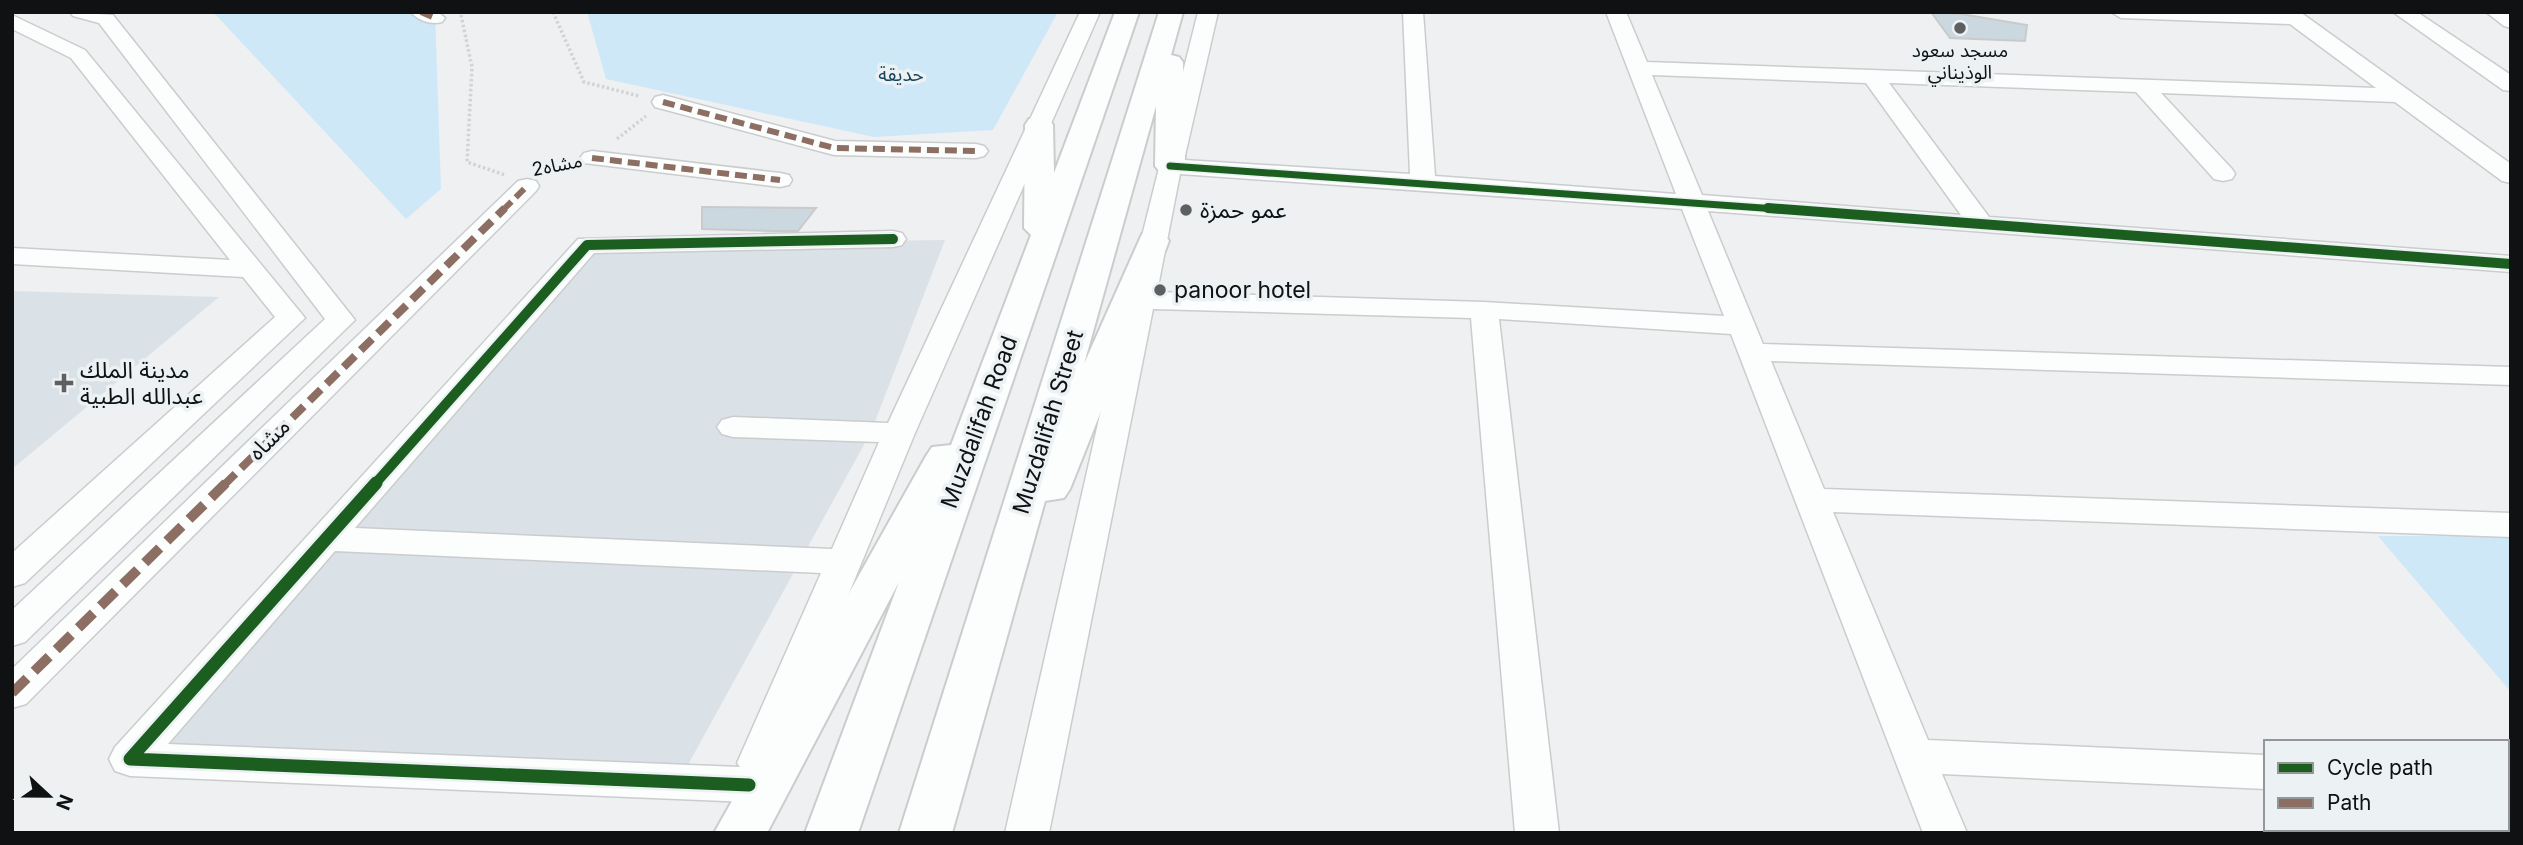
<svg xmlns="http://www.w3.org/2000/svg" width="2523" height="845" font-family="Inter,'Noto Sans Arabic',sans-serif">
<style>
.built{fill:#dbe2e7}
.green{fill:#cfe8f8}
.building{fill:#ccd8df;stroke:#c9cacc;stroke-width:2}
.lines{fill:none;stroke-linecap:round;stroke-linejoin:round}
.minor-casing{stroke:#cacccd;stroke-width:3}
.highway-casing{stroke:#cacccd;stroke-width:4}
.path{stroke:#d2d3d3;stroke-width:3.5;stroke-dasharray:2.5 2.5;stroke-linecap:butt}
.minor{fill:#fcfdfd;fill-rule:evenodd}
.highway{fill:#fcfdfd;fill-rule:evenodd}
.quiet-far2{stroke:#8d6e63;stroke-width:6;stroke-dasharray:12 6;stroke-linecap:butt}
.quiet-far1{stroke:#8d6e63;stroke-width:8;stroke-dasharray:16 8;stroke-linecap:butt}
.quiet{stroke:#8d6e63;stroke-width:10;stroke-dasharray:21 10;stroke-linecap:butt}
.cycleway-far2-casing{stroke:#ecf1f4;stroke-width:10}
.cycleway-far1-casing{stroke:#ecf1f4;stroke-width:14}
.cycleway-casing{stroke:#ecf1f4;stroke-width:18}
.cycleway-far2{stroke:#1b5e20;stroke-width:7}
.cycleway-far1{stroke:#1b5e20;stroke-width:10}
.cycleway{stroke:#1b5e20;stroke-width:13}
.poi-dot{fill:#5d5f60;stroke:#ecf1f4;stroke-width:2.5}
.labels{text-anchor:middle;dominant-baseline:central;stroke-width:7;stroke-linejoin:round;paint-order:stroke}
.far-poi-label{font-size:19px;fill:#0f1112;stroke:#ecf1f4}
.far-park-label{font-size:19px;fill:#16445c;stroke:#ecf1f4}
.far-street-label{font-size:19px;fill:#0f1112;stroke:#ecf1f4}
.poi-label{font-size:23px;fill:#0f1112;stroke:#ecf1f4;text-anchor:start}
.street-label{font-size:23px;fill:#0f1112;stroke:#ecf1f4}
</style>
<rect width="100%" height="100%" fill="#eef0f2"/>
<g class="built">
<polygon points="945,240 871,432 678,783 130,759 587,245"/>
<polygon points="12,291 219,297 12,469"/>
</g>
<g class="green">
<polygon points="208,12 435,12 441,189 406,219 216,15"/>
<polygon points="587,12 1058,12 993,130 874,137 606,79"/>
<polygon points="2378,536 2511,536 2511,692"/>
</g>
<g class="building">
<polygon points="1931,12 1961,14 2027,25 2025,41 1950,38"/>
<polygon points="702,207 816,208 798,231 775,231 702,229"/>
</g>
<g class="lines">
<g class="minor-casing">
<g id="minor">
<polygon points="70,12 113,15 355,320 25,642 12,646 12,610 325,319 99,23 73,16"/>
<path d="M 411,12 L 438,12 L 445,18 L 442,22 C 432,25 418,21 411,12 Z"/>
<path d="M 1080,12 L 1100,12 L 915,433 L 779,763 L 773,775 L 766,777 L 770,785 L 764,797 L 749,802 L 130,776 L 115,771 L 109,759 L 115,747 L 578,239 L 893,231 L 902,233 L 906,239 L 902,245 L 893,247 L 594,253 L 355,528 L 832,549 L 879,442 L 733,437 L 722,434 L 717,427 L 722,420 L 733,417 L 888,423 ZM 335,551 L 821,573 L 737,763 L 740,767 L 168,744 Z"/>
<path d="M 1198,12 L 1218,12 L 1184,160 L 1410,174 L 1403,12 L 1423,12 L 1435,176 L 1676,194 L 1606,12 L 1626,12 L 1647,62 L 2376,88 L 2290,24 L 2121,18 L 2111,12 L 2300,12 L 2511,164 L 2511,183 L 2502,181 L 2395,102 L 2161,93 L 2232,169 L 2235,174 L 2232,179 L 2223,181 L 2214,179 L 2136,92 L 1889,83 L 1989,217 L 2511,256 L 2511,272 L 1708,211 L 1763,344 L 2511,367 L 2511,385 L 1771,361 L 1824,489 L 2511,513 L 2511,537 L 1833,512 L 1928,740 L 2266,755 L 2266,789 L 1942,774 L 1967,833 L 1923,833 L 1731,334 L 1499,319 L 1559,833 L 1515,833 L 1471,318 L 1153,309 L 1049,833 L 1005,833 L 1126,300 ZM 1652,75 L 1866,83 L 1961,215 L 1702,195 ZM 1180,174 L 1682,209 L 1724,316 L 1484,302 L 1157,292 Z"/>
<polygon points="2393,12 2417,12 2511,75 2511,91 2503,90"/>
<polygon points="2486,12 2510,12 2511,28 2504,26"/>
<polygon points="12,15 85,50 305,318 25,583 12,587 12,553 275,317 243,277 12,264 12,248 230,260 71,58 12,29"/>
<polygon points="663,95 835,141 976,144 984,146 988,151 984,156 976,158 834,155 655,107 652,102 655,97"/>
<polygon points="592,151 780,173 789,175 792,180 789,185 780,187 584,163 580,158 584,153"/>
<polygon points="527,179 536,181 539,186 536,191 26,704 12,708 12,669 518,181"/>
<polygon points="2507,765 2511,766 2511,800 2507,799"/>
</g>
</g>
<g class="highway-casing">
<g id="highway">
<polygon points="1115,12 1139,12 858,833 805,833 899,582 767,833 714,833 926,456 932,447 951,445 1031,235 1024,228 1025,125 1029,119 1039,117 1049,119 1053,125 1054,173"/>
<polygon points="1159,12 1183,12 1171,55 1179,57 1183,62 1185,166 1180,172 1170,175 1160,172 1155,166 1156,106 1084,364 1142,234 1153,231 1164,234 1169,241 1070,489 1064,498 1045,501 952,833 899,833"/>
</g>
</g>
<g class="path">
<polyline points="553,12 584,82 639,96"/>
<polyline points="461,15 472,67 467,162 505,175"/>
<polyline points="617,139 646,116"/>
<polyline points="541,168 567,163"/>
</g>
<use href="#minor" class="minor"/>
<use href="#highway" class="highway"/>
<g class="quiet-far2">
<polyline points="421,12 435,18"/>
<polyline points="663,102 834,148 976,151"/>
<polyline points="592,158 780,180"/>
<polyline points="503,210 527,186"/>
</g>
<polyline class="quiet-far1" points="224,485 505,208"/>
<polyline class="quiet" points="12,693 226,483"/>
<g class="cycleway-far2-casing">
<polyline id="cycleway-far2" points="1170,166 1791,210"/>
</g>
<g class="cycleway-far1-casing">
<g id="cycleway-far1">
<polyline points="1768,208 2511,264"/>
<polyline points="374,485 587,245 893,239"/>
</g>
</g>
<g class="cycleway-casing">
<polyline id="cycleway" points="376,483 130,759 749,785"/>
</g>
<use href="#cycleway-far2" class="cycleway-far2"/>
<use href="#cycleway-far1" class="cycleway-far1"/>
<use href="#cycleway" class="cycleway"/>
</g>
<g class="poi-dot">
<circle cx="1960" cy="28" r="7"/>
<circle cx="1186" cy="210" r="7"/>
<circle cx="1160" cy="290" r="7"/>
<path d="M60.5 372.5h7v7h7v7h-7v7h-7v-7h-7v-7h7z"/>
</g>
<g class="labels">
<g class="far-poi-label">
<text x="1960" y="50">مسجد سعود<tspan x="1960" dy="22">الوذيناني</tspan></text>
</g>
<g class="far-park-label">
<text x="901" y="74">حديقة</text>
</g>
<g class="far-street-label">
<text transform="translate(557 165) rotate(-11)">مشاه2</text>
</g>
<g class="poi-label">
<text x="1200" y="210">عمو حمزة</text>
<text x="1174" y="290">panoor hotel</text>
<text x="80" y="370">مدينة الملك<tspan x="80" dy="26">عبدالله الطبية</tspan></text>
</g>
<g class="street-label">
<text transform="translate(979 422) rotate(-70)">Muzdalifah Road</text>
<text transform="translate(1048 422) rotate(-73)">Muzdalifah Street</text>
<text transform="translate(269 439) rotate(-45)">مشاه</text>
</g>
</g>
<rect width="2523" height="845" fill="none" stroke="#0f1112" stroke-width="28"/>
<rect x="2264" y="740" width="245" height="91" fill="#ecf1f4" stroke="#94979a" stroke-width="2"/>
<rect x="2278" y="763" width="35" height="10" fill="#1b5e20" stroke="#94979a" stroke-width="2"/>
<text x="2327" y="775" font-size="21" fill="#0f1112">Cycle path</text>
<rect x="2278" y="798" width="35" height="10" fill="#8d6e63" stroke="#94979a" stroke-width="2"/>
<text x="2327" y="810" font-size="21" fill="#0f1112">Path</text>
<g transform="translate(49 796) rotate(112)" stroke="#ecf1f4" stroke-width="5" paint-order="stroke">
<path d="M0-5L12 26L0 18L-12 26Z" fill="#0f1112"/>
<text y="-10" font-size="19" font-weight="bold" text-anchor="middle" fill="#0f1112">N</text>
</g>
</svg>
